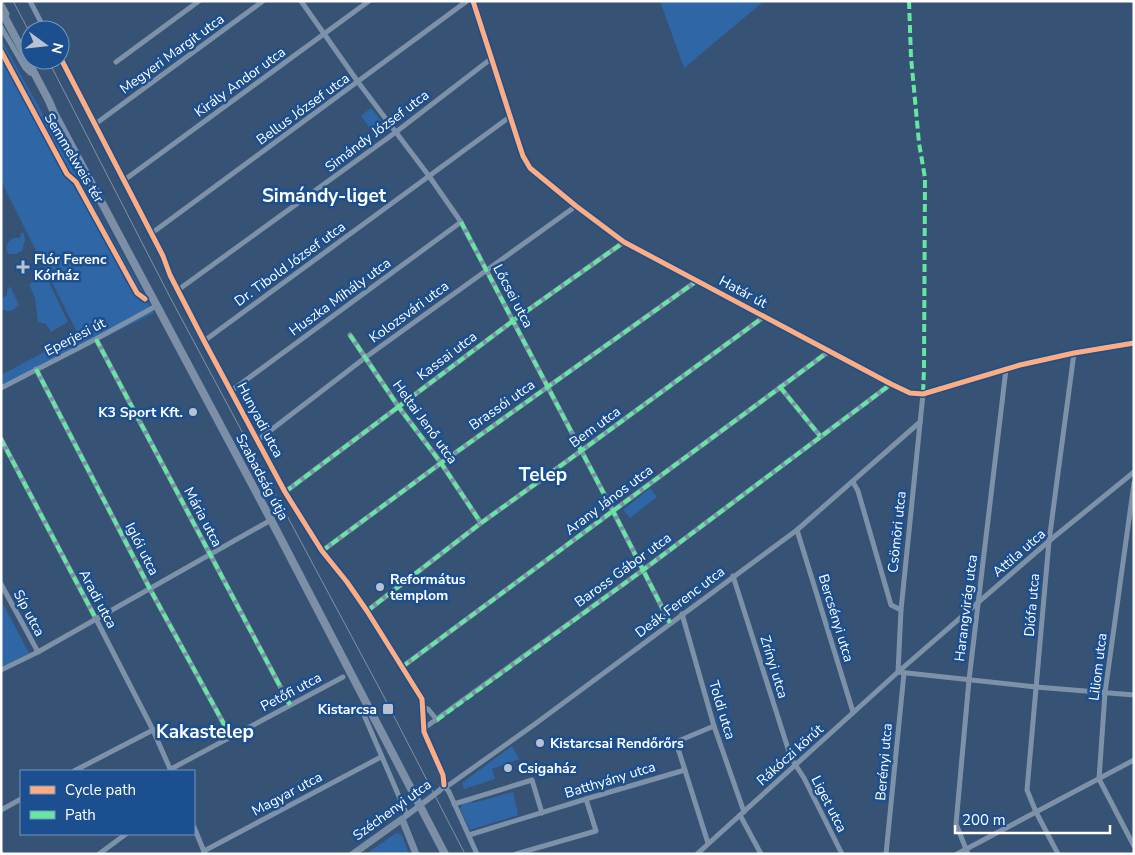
<svg xmlns="http://www.w3.org/2000/svg" width="1135" height="855" font-family="'Nunito Sans',sans-serif">
<style>
.green{fill:#2f66a5}
.lines{fill:none;stroke-linecap:round;stroke-linejoin:round}
.minor{stroke:#7d92a8;stroke-width:5}
.tertiary{stroke:#7d92a8;stroke-width:5.5}
.secondary{stroke:#798da4;stroke-width:7}
.primary{stroke:#7d8ea7;stroke-width:8}
.tram{stroke:#7e92a7;stroke-width:1}
.quiet{stroke:#66e7a1;stroke-width:4;stroke-dasharray:8 4;stroke-linecap:butt}
.cycleway-casing{stroke:#1b4f8f;stroke-width:8}
.cycleway{stroke:#ffac80;stroke-width:5}
.poi-dot{fill:#b9c2ce;stroke:#1b4f8f;stroke-width:2}
.labels{text-anchor:middle;dominant-baseline:central;stroke-width:5;stroke-linejoin:round;paint-order:stroke}
.street-label{font-size:14px;fill:#fff;stroke:#1b4f8f}
.poi-label{font-size:14px;font-weight:bold;fill:#fff;stroke:#1b4f8f;text-anchor:start}
.district-label{font-size:19px;font-weight:bold;fill:#fff;stroke:#1b4f8f}
</style>
<rect width="100%" height="100%" fill="#365274"/>
<g class="green">
<polygon points="660,1 764,1 684,68"/>
<polygon points="1,39 154,313 1,389 1,375 78,334 1,181"/>
<polygon points="371,108 383,123 380,126 383,129 375,135 361,116"/>
<path d="M 21,233 L 24,233 L 25,241 L 22,251 L 16,254 L 8,254 L 6,249 C 8,241 10,237 20,238 Z"/>
<polygon points="46,276 68,322 51,332 46,324 38,322 35,298 29,284"/>
<path d="M 10,286 L 19,305 C 13,311 9,313 1,309 L 1,299 L 7,295 L 7,291 Z"/>
<polygon points="650,488 657,497 630,518 623,510"/>
<polygon points="1,600 29,653 1,667"/>
<polygon points="512,746 519,759 492,769 495,779 464,789 462,783"/>
<polygon points="513,792 518,815 470,830 460,809 463,803 472,801 473,803"/>
<polygon points="396,833 402,835 409,854 366,854"/>
</g>
<g class="lines">
<g class="minor">
<polyline points="30,1 45,30"/>
<polyline points="301,1 358,82 429,176 461,222 613,511 670,623"/>
<polyline points="473,1 519,144 523,156 530,168 576,206 624,242 891,384 910,393 923,394 1020,365 1074,353 1134,343"/>
<polyline points="1,3 7,14"/>
<polyline points="1,27 25,68 30,73"/>
<polyline points="60,57 163,256 170,275 204,341 285,492 322,551 347,582 402,667 828,352"/>
<polyline points="116,62 199,1"/>
<polyline points="94,125 263,1"/>
<polyline points="123,181 369,1"/>
<polyline points="152,233 467,1"/>
<polyline points="178,290 396,132 492,58"/>
<polyline points="350,335 398,406 441,463 481,523"/>
<polyline points="96,339 290,705"/>
<polyline points="204,341 511,116"/>
<polyline points="36,369 150,589 231,737"/>
<polyline points="780,387 820,436"/>
<polyline points="1,388 96,339 158,305"/>
<polyline points="231,391 461,222"/>
<polyline points="1,439 96,619 153,730 171,771"/>
<polyline points="258,440 366,357 576,206"/>
<polyline points="853,482 858,491 891,605 901,610"/>
<polyline points="1134,483 1105,693 1099,779 1134,846"/>
<polyline points="285,492 514,320 624,242"/>
<polyline points="797,530 853,712"/>
<polyline points="322,551 441,463 698,280"/>
<polyline points="733,576 791,758 804,778 842,854"/>
<polyline points="1,584 38,652"/>
<polyline points="367,611 481,523 581,451 765,316"/>
<polyline points="682,614 714,726 744,812"/>
<polyline points="1,670 38,652 271,520"/>
<polyline points="898,672 901,610 923,394"/>
<polyline points="898,672 1036,687 1134,695"/>
<polyline points="423,707 428,709 437,720"/>
<polyline points="361,708 407,815"/>
<polyline points="423,729 643,570 891,384"/>
<polyline points="171,769 343,677"/>
<polyline points="74,771 153,730"/>
<polyline points="454,804 532,780 542,813"/>
<polyline points="1,810 21,799"/>
<polyline points="740,815 761,854"/>
<polyline points="194,827 205,854"/>
<polyline points="469,835 586,799 685,770"/>
<polyline points="708,843 676,742 714,726"/>
<polyline points="204,851 381,757"/>
<polyline points="1,853 1,854"/>
<polyline points="99,854 126,834"/>
<polyline points="477,854 449,792 444,785 449,785 535,724 797,530 920,422"/>
<polyline points="516,854 596,831 586,799"/>
<polyline points="697,854 898,672 1049,541 1134,472"/>
<polyline points="886,854 904,673"/>
<polyline points="957,854 1134,760"/>
<polyline points="968,854 956,824 969,680 1006,369"/>
<polyline points="1058,854 1036,812 1027,790 1049,541 1074,353"/>
</g>
<polyline class="tertiary" points="402,819 439,791 442,788 444,781 424,732 422,699 402,667"/>
<polyline class="secondary" points="353,854 402,819 416,854"/>
<polyline class="primary" points="1,10 49,101 54,113 271,520 445,854"/>
<g class="tram">
<polyline points="13,1 30,33"/>
<polyline points="48,60 171,299 383,695 465,854"/>
</g>
<g class="quiet">
<polyline points="909,1 911,57 919,143 925,178 924,369 923,394"/>
<polyline points="461,222 613,511 670,623"/>
<polyline points="350,335 398,406 441,463 481,523"/>
<polyline points="96,339 290,705"/>
<polyline points="36,369 150,589 231,737"/>
<polyline points="780,387 820,436"/>
<polyline points="1,439 96,619"/>
<polyline points="285,492 514,320 624,242"/>
<polyline points="322,551 441,463 698,280"/>
<polyline points="367,611 481,523 581,451 765,316"/>
<polyline points="402,667 828,352"/>
<polyline points="437,720 643,570 891,384"/>
</g>
<g class="cycleway-casing">
<g id="cycleway">
<polyline points="473,1 519,144 523,156 530,168 576,206 624,242 891,384 910,393 923,394 1020,365 1074,353 1134,343"/>
<polyline points="1,51 67,174 76,182 137,293 145,299"/>
<polyline points="60,57 163,256 170,275 204,341 285,492 322,551 347,582 367,611 422,699 424,732 443,775 444,785"/>
</g>
</g>
<use href="#cycleway" class="cycleway"/>
</g>
<g class="poi-dot">
<path d="M20.5 259.5h5v5h5v5h-5v5h-5v-5h-5v-5h5z"/>
<circle cx="193" cy="412" r="5"/>
<circle cx="380" cy="587" r="5"/>
<rect x="382" y="703" width="12" height="12" rx="2.5"/>
<circle cx="540" cy="743" r="5"/>
<circle cx="508" cy="768" r="5"/>
</g>
<g class="labels">
<g class="street-label">
<text transform="translate(172 54) rotate(-36)">Megyeri Margit utca</text>
<text transform="translate(240 82) rotate(-36)">Király Andor utca</text>
<text transform="translate(303 109) rotate(-36)">Bellus József utca</text>
<text transform="translate(377 131) rotate(-37)">Simándy József utca</text>
<text transform="translate(74 158) rotate(59)">Semmelweis tér</text>
<text transform="translate(290 264) rotate(-36)">Dr. Tibold József utca</text>
<text transform="translate(743 292) rotate(28)">Határ út</text>
<text transform="translate(513 296) rotate(62)">Lőcsei utca</text>
<text transform="translate(340 297) rotate(-36)">Huszka Mihály utca</text>
<text transform="translate(409 312) rotate(-36)">Kolozsvári utca</text>
<text transform="translate(75 337) rotate(-27)">Eperjesi út</text>
<text transform="translate(447 356) rotate(-37)">Kassai utca</text>
<text transform="translate(502 405) rotate(-35)">Brassói utca</text>
<text transform="translate(260 420) rotate(62)">Hunyadi utca</text>
<text transform="translate(425 422) rotate(54)">Heltai Jenő utca</text>
<text transform="translate(595 427) rotate(-36)">Bem utca</text>
<text transform="translate(262 477) rotate(62)">Szabadság útja</text>
<text transform="translate(609 500) rotate(-37)">Arany János utca</text>
<text transform="translate(203 517) rotate(62)">Mária utca</text>
<text transform="translate(897 532) rotate(-84)">Csömöri utca</text>
<text transform="translate(142 549) rotate(63)">Iglói utca</text>
<text transform="translate(1019 553) rotate(-41)">Attila utca</text>
<text transform="translate(623 570) rotate(-36)">Baross Gábor utca</text>
<text transform="translate(98 599) rotate(62)">Aradi utca</text>
<text transform="translate(680 602) rotate(-37)">Deák Ferenc utca</text>
<text transform="translate(1032 605) rotate(-85)">Diófa utca</text>
<text transform="translate(966 608) rotate(-83)">Harangvirág utca</text>
<text transform="translate(29 613) rotate(62)">Síp utca</text>
<text transform="translate(836 618) rotate(73)">Bercsényi utca</text>
<text transform="translate(774 667) rotate(73)">Zrínyi utca</text>
<text transform="translate(1098 667) rotate(-83)">Liliom utca</text>
<text transform="translate(291 692) rotate(-28)">Petőfi utca</text>
<text transform="translate(722 710) rotate(73)">Toldi utca</text>
<text transform="translate(790 755) rotate(-42)">Rákóczi körút</text>
<text transform="translate(884 762) rotate(-85)">Berényi utca</text>
<text transform="translate(610 780) rotate(-17)">Batthyány utca</text>
<text transform="translate(287 794) rotate(-28)">Magyar utca</text>
<text transform="translate(829 804) rotate(63)">Liget utca</text>
<text transform="translate(392 810) rotate(-36)">Széchenyi utca</text>
</g>
<g class="poi-label">
<text x="34" y="259">Flór Ferenc<tspan x="34" dy="16">Kórház</tspan></text>
<text x="183" y="412" text-anchor="end">K3 Sport Kft.</text>
<text x="390" y="579">Református<tspan x="390" dy="16">templom</tspan></text>
<text x="377" y="709" text-anchor="end">Kistarcsa</text>
<text x="550" y="743">Kistarcsai Rendőrőrs</text>
<text x="518" y="768">Csigaház</text>
</g>
<g class="district-label">
<text x="324" y="196">Simándy-liget</text>
<text x="543" y="475">Telep</text>
<text x="205" y="732">Kakastelep</text>
</g>
</g>
<rect width="1135" height="855" fill="none" stroke="#ffffff" stroke-width="5"/>
<rect x="20" y="770" width="175" height="65" fill="#1b4f8f" stroke="#7695bc"/>
<rect x="30" y="786" width="25" height="8" fill="#ffac80" stroke="#7695bc"/>
<text x="65" y="795" font-size="15" fill="#ffffff">Cycle path</text>
<rect x="30" y="811" width="25" height="8" fill="#66e7a1" stroke="#7695bc"/>
<text x="65" y="820" font-size="15" fill="#ffffff">Path</text>
<g transform="translate(45 45) rotate(105)"><circle r="24" fill="#1b4f8f" stroke="#7695bc"/>
<path d="M0-4L9 19L0 12L-9 19Z" fill="#b9c2ce"/>
<text y="-8" font-size="14" font-weight="bold" text-anchor="middle" fill="#ffffff">N</text>
</g>
<path d="M955 825v8h155v-8" fill="none" stroke="#ffffff" stroke-width="2.5"/>
<text x="962" y="825" font-size="15" fill="#ffffff" stroke="#1b4f8f" stroke-width="4" paint-order="stroke">200 m</text>
</svg>
